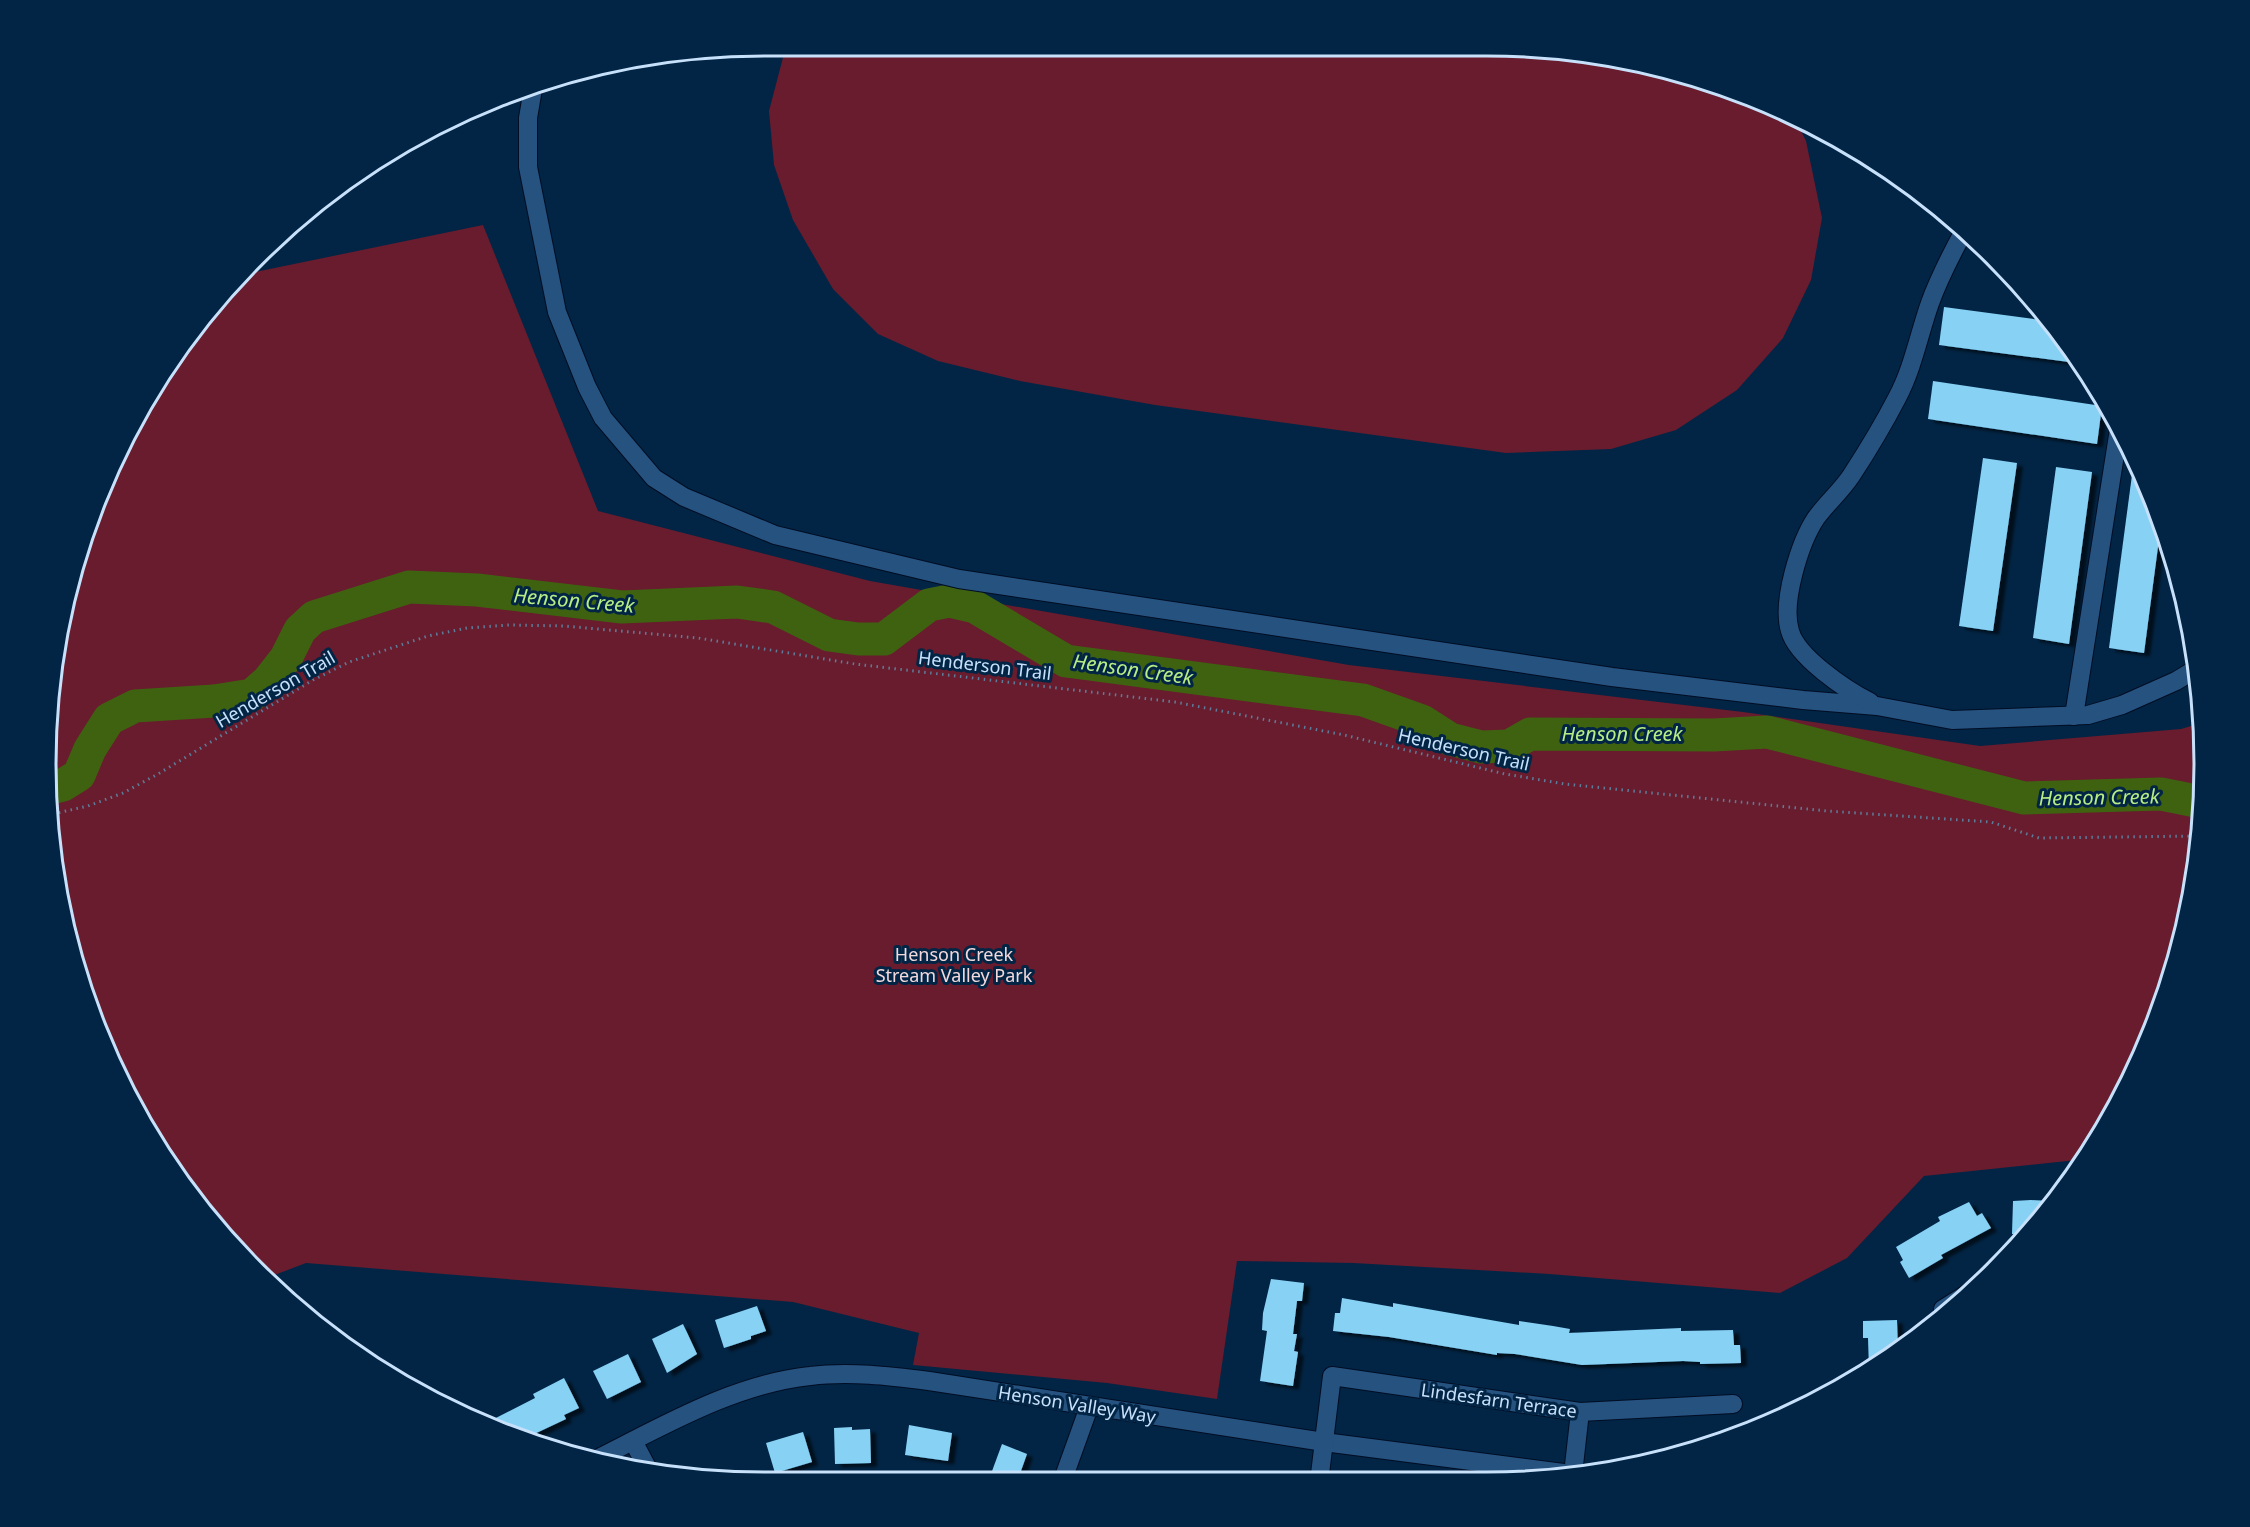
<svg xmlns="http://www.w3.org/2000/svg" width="2250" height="1527" font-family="'Noto Sans',sans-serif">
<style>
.green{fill:#681c2d}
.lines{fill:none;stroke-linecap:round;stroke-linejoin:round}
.river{stroke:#3f6211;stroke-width:33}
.building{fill:#87d1f5;filter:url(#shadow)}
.minor-casing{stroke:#000d23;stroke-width:20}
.path{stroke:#5e7c99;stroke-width:3;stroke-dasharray:1.5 4.5;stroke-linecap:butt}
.minor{stroke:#26527f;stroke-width:18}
.labels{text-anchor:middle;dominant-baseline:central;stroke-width:6;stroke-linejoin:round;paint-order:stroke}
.street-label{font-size:18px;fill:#c8e1fb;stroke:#022545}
.park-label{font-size:18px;fill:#f3d9dc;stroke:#022545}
.water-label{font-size:20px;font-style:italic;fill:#b8ed85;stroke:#022545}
.rim{fill:none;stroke:#c8e1fb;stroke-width:3}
</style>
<defs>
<filter id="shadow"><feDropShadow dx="6" dy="3.5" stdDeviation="1.5" flood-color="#0009"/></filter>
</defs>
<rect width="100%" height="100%" fill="#022545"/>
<g class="green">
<polygon points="1486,45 1626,59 1793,115 1806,141 1822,218 1811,280 1783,338 1737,390 1676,430 1611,449 1506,453 1155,405 1020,381 938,361 878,334 833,289 793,220 774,165 769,111 785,50"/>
<polygon points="483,225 598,511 870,581 1349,665 1743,712 1980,746 2181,729 2201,723 2205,763 2191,903 2150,1038 2086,1159 1924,1176 1847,1258 1780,1293 1549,1274 1353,1263 1237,1261 1217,1399 1107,1383 913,1365 919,1333 793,1302 306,1263 264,1279 141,1122 83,995 59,904 47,716 69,578 100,489 194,326 241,275"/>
</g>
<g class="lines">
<polyline class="river" points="51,788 63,785 79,775 90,749 109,719 135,706 214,701 252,695 268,681 286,658 300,630 314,617 409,587 477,590 622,607 737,602 773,607 829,635 858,639 884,639 929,605 949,601 975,607 1066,661 1363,700 1422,721 1450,739 1481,747 1509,746 1530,734 1714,735 1767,732 2024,798 2161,794 2201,802"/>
</g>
<g class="building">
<polygon points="1944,307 2048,321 2084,364 1939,345"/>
<polygon points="1933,381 2102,406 2097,444 1928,419"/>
<polygon points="1983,458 2017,463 1993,631 1959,626"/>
<polygon points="2056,467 2092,472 2069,644 2033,638"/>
<polygon points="2132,475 2144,476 2161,524 2144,653 2109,648"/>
<polygon points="2013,1201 2031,1200 2052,1201 2025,1235 2012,1234"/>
<polygon points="1969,1202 1977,1216 1982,1213 1991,1228 1941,1255 1943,1258 1909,1278 1900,1262 1903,1260 1896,1247 1940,1221 1938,1217"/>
<polygon points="1271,1279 1304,1283 1302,1301 1297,1301 1293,1334 1297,1334 1294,1351 1298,1352 1293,1386 1260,1381 1267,1331 1262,1330 1263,1313"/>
<polygon points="1342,1298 1393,1307 1393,1303 1519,1325 1519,1321 1553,1326 1570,1329 1569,1333 1681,1328 1681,1331 1733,1330 1734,1345 1740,1345 1741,1363 1700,1364 1700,1362 1683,1361 1582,1365 1515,1354 1497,1353 1497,1355 1389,1337 1333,1331 1335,1313 1340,1313"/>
<polygon points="757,1306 766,1331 751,1336 751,1339 724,1348 715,1320"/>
<polygon points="1897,1320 1898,1351 1869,1370 1868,1338 1863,1338 1863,1321"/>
<polygon points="683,1324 697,1354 667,1373 652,1339"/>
<polygon points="628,1354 641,1382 607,1399 593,1371"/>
<polygon points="564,1378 579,1408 564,1415 566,1419 530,1436 488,1422 535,1398 533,1394"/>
<polygon points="909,1425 952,1433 948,1461 905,1455"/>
<polygon points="852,1427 852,1430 870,1429 871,1463 835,1464 834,1428"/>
<polygon points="803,1432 812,1462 775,1473 766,1443"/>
<polygon points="1002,1444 1027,1454 1017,1482 988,1482"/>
</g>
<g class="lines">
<g class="minor-casing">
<g id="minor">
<polyline points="534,83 528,118 528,167 557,312 587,387 603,418 654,478 684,497 775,535 959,579 1612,677 1803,700 1877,706 1952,720 2088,715 2122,705 2176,681 2196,669"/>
<path d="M 1870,702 C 1846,690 1797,657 1790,631 C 1781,602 1800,542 1816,518 C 1827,503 1841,491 1851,476 C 1868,450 1883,425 1897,398 C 1913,368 1919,334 1930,303 C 1939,278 1952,253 1965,229"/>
<polyline points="2074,716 2119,429"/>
<polyline points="1943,1314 1943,1309 1970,1292"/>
<polyline points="633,1441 649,1471"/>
<path d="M 597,1459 C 663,1426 734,1384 810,1376 C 849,1371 890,1376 929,1381 L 1324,1442 L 1571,1474"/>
<polyline points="1573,1474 1580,1412"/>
<polyline points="1062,1482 1089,1407"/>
<polyline points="1319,1482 1332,1376 1580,1412 1733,1404"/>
</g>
</g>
<polyline class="path" points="53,814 88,806 123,793 158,774 313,680 349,662 428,636 467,628 509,625 564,626 698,638 855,664 1175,702 1344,735 1505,774 1565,784 1827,811 1991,822 2039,838 2198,836"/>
<use href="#minor" class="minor"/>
</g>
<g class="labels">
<g class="street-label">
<text transform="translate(985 665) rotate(7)">Henderson Trail</text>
<text transform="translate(275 689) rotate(-30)">Henderson Trail</text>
<text transform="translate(1464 749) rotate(13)">Henderson Trail</text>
<text transform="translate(1499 1400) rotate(8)">Lindesfarn Terrace</text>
<text transform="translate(1077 1404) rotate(9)">Henson Valley Way</text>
</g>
<g class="park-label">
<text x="954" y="954">Henson Creek<tspan x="954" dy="21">Stream Valley Park</tspan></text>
</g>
<g class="water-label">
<text transform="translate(574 600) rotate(5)">Henson Creek</text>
<text transform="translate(1133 669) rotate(8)">Henson Creek</text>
<text x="1622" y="733">Henson Creek</text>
<text transform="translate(2099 797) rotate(-1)">Henson Creek</text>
</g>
</g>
<path d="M0 0H2250V1527H0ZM764 56H1486A708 708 0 0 1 2194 764V764A708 708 0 0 1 1486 1472H764A708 708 0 0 1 56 764V764A708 708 0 0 1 764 56Z" fill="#022545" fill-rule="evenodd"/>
<path class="rim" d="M764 56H1486A708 708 0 0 1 2194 764V764A708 708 0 0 1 1486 1472H764A708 708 0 0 1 56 764V764A708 708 0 0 1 764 56Z"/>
</svg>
